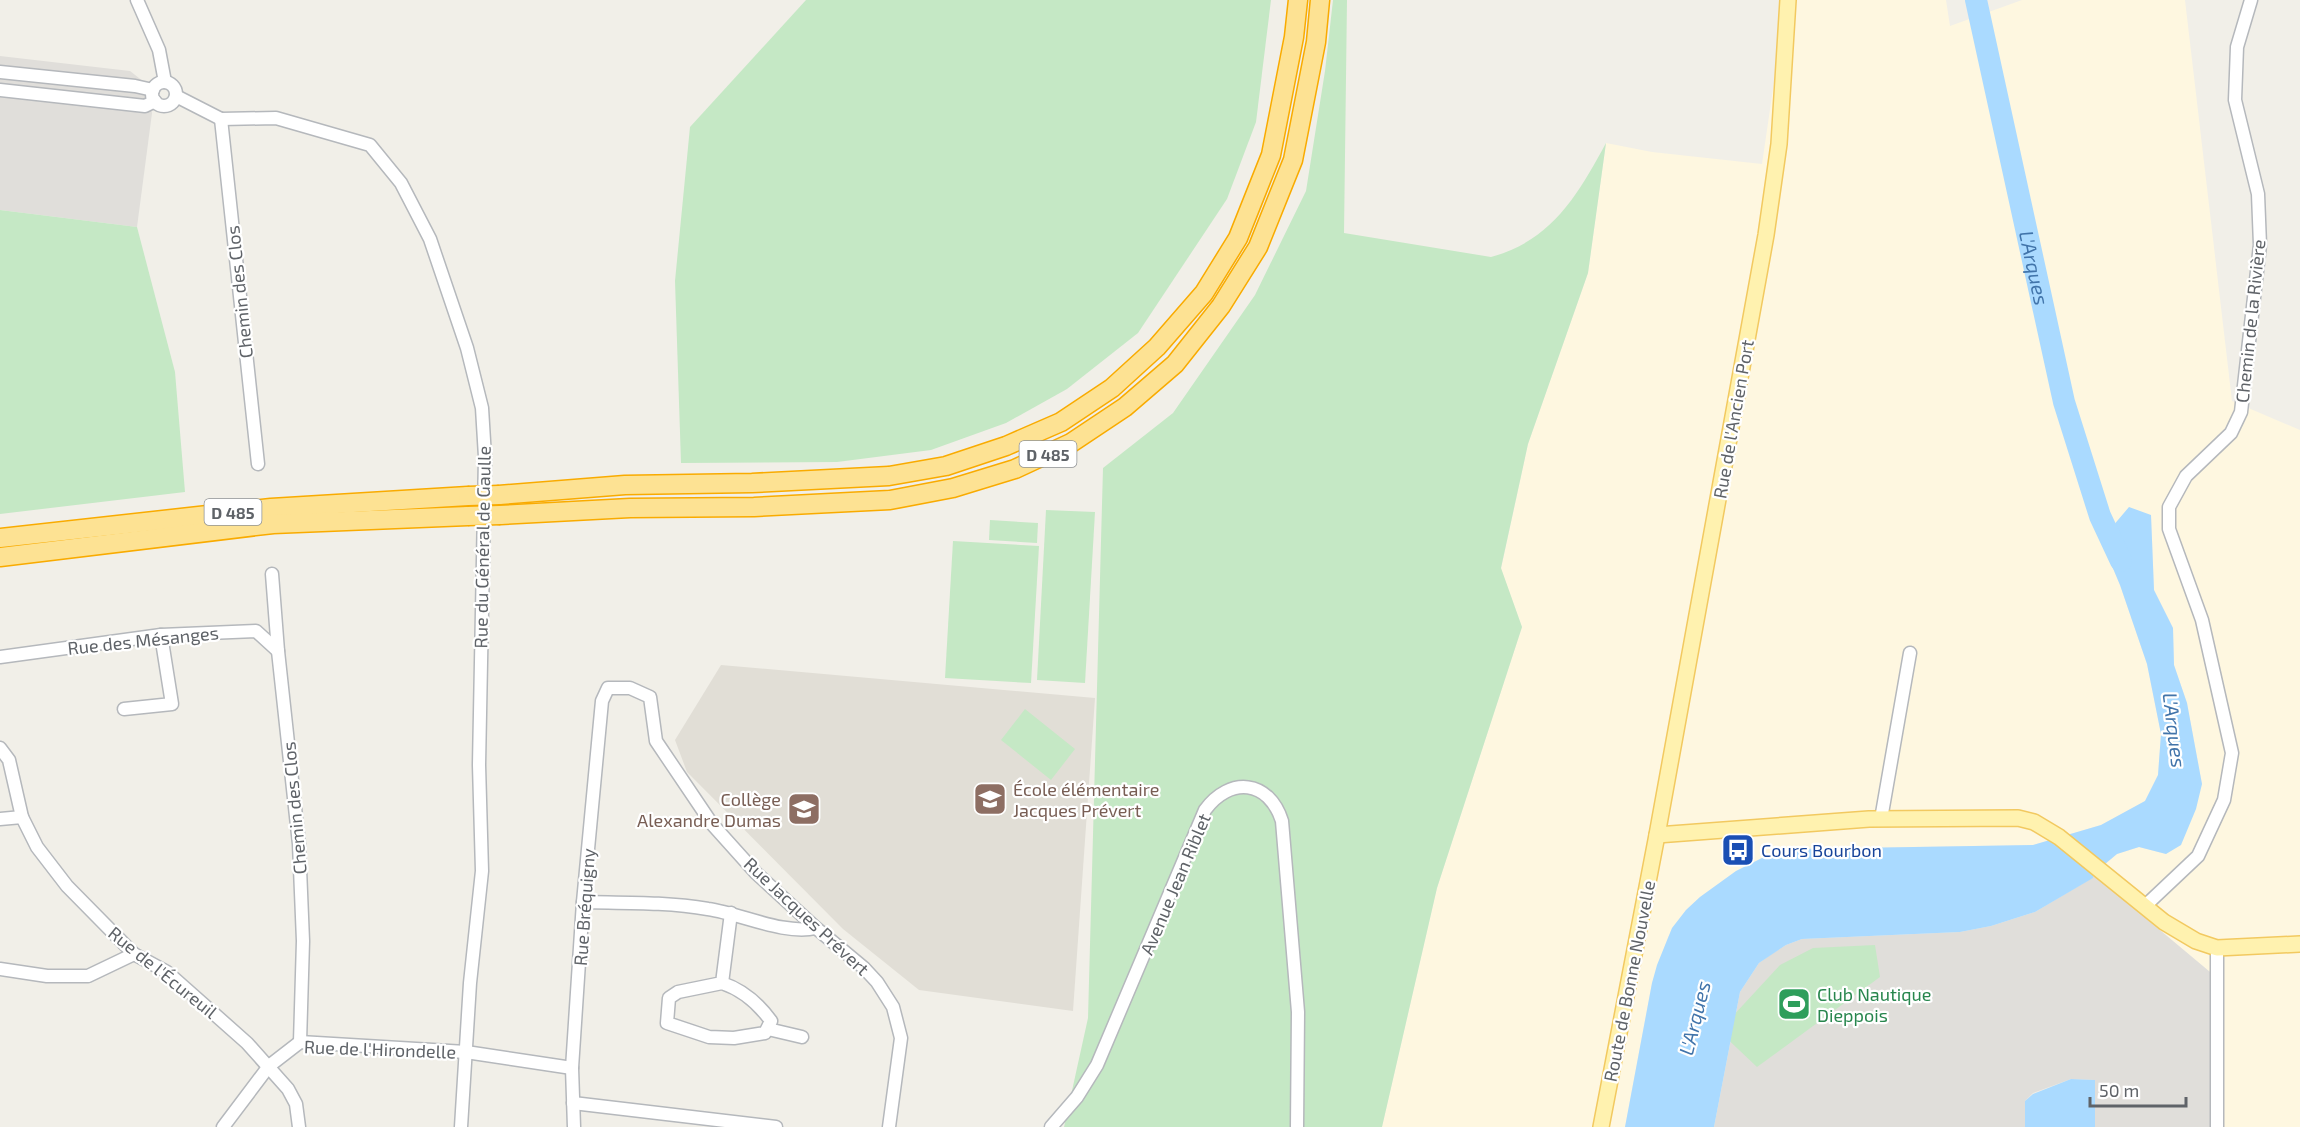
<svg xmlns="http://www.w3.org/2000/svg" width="2300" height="1127" font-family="'Exo 2',sans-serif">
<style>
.commercial{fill:#fef7e0}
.industrial{fill:#e0deda}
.education{fill:#e1ded6}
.green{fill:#c5e8c5}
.water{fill:#aadaff}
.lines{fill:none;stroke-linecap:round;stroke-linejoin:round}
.river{stroke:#aadaff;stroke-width:22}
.minor-casing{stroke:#b5b8bc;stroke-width:15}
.major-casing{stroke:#f2c960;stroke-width:18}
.highway-casing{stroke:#f9ab00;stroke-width:21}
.minor{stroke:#fff;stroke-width:12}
.major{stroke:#fff2af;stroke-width:15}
.highway{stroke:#fde293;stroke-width:18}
.highway-bridge-casing{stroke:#f9ab00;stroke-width:21;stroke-linecap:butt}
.highway-bridge{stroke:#fde293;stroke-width:18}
.labels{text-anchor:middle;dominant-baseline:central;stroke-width:4.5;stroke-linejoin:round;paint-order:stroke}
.shield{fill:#fff;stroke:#8f9295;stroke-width:1.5}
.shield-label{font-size:16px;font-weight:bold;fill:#5f6368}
.street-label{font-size:18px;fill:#5f6368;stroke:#fff}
.education-label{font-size:18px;fill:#785e54;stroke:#fff;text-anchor:start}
.transit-label{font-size:18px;fill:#164399;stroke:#fff;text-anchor:start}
.leisure-label{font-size:18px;fill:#27864d;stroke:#fff;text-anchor:start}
.water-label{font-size:20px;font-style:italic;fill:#4174aa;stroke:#fff}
</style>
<rect width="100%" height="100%" fill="#f1efe8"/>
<polygon class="commercial" points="1786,0 1946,0 1950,26 2022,0 2185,0 2232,401 2300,430 2300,1127 2210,1127 2210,972 2093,874 2117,854 2139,847 2166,854 2202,784 2187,703 2174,665 2173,628 2154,590 2151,515 2101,540 2120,585 2147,664 2161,734 2158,775 2145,801 2101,825 2033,845 1794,849 1766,856 1736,871 1700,897 1686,910 1668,937 1652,983 1625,1127 1382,1127 1437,888 1522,627 1501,569 1528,444 1588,273 1606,143 1652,152 1762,164"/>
<g class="industrial">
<polygon points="0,56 130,71 144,82 152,113 137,227 0,210"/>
<polygon points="2093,874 2210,972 2210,1127 2095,1127 2095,1080 2071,1079 2033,1093 2025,1101 2025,1127 1714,1127 1740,992 1759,963 1773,953 1786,945 1802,939 1960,932 1991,926 2035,912 2092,878"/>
</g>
<polygon class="education" points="721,665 1095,698 1073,1011 919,990 843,929 687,772 675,740"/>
<g class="green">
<polygon points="806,0 1271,0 1256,122 1227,199 1138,333 1067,389 1006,423 931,450 837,462 681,463 675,281 690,127"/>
<path d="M 1333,0 L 1347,0 L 1344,233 L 1491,257 C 1551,241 1578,195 1606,143 L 1588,273 L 1528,444 L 1501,568 L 1522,627 L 1437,888 L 1382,1127 L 1064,1127 L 1088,1018 L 1103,468 L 1173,413 L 1255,295 L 1306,191 L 1325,71 Z"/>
<polygon points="0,210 137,227 175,372 185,492 0,514"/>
<polygon points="1046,510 1095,512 1085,683 1037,680"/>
<polygon points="990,520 1038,523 1037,543 989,540"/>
<polygon points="953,541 1039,546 1031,683 945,678"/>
<polygon points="1025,709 1075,749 1051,780 1001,740"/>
<polygon points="1875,945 1880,977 1757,1067 1719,1031 1780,965 1813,948"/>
</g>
<g class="water">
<polygon points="2129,507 2151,515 2154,590 2173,628 2174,665 2187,703 2202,784 2196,809 2181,845 2166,854 2139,847 2117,854 2093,874 2093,878 2035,912 1991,926 1960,932 1802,939 1786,945 1759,963 1740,992 1714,1127 1625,1127 1652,983 1657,965 1672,928 1686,910 1700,897 1736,871 1766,856 1794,849 2033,845 2101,825 2145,801 2158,775 2161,734 2147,664 2120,585 2101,540"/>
<polygon points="2071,1079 2095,1080 2095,1127 2025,1127 2025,1101 2033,1094"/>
</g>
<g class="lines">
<path class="river" id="s1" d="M 1976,0 L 2064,402 L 2100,516 L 2121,561"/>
<g class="minor-casing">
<g id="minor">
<polyline points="137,0 159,50 165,82"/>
<polyline points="0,72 135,86 153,90"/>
<circle cx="164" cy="94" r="12"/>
<polyline points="0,90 145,106 155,101"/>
<polyline points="176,96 221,119"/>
<polyline points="221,119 276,118 370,145 401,183 430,239 467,348 482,408 485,457 479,765 482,871 470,983 461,1127"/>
<polyline points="221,119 258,464"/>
<polyline points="272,574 278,651 299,844 303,941 300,1042"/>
<polyline points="0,657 161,635 256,631 278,651"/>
<polyline points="124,709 172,704 161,635"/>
<polyline points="0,748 9,760 22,817 37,847 67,886 134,954 167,972 247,1043 288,1089 296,1104 299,1127"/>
<polyline points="0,819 22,817"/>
<polyline points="1881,819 1910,653"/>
<path d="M 583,902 C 625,903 667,902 708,909 C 742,914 783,935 816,928"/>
<polyline points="2145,906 2198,856 2224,800 2232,753 2202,620 2169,529 2169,507 2186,476 2231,433 2241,412 2260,245 2258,194 2235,100 2237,47 2251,0"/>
<polyline points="2217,948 2217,1127"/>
<polyline points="0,969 47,976 88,976 134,954"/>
<path d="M 722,983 C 743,990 758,1003 771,1021 L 765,1033 L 734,1038 L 709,1037 L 667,1023 L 669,998 L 678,992 L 722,983 L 731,913"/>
<polyline points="768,1029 802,1037"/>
<polyline points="573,1103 776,1127"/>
<polyline points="223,1127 269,1066 300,1042 466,1052 572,1068"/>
<polyline points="574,1127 572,1068 583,902 602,701 608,688 630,688 650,697 656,741 712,824 756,873 816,928 864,968 877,982 893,1007 901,1038 889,1127"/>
<path d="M 1051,1127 L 1077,1097 L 1097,1065 L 1205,810 C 1230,776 1269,780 1282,821 L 1298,1012 L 1297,1127"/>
</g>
</g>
<g class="major-casing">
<g id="major">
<polyline points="1657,835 1869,819 2018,818 2034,822 2059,837 2164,922 2196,941 2217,948 2300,944"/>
<polyline points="1601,1127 1657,835 1766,235 1779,144 1788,0"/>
</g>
</g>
<g class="highway-casing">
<g id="highway">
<polyline points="499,495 625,485 752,483 889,476 946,466 1006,446 1061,422 1112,388 1157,347 1204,293 1238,238 1271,155 1294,37 1298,0"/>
<polyline points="500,515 630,508 754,507 890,500 953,488 1015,469 1071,443 1125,407 1175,364 1221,306 1258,247 1293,160 1316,42 1320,0"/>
<polyline points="0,538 271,508 468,496"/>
<polyline points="0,557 273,524 468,516"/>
</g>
</g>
<use href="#minor" class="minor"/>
<use href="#major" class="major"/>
<use href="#highway" class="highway"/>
<g class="highway-bridge-casing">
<g id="highway-bridge">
<polyline points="468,496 499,495"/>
<polyline points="468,516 500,515"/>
</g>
</g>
<use href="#highway-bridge" class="highway-bridge"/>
</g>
<defs>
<g id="school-square" transform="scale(1.725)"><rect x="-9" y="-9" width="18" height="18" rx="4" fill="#8d6e63" stroke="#fff"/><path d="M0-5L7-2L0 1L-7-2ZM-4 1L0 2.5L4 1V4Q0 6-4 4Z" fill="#fff"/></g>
<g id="bus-square" transform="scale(1.725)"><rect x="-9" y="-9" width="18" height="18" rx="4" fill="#1a4fb4" stroke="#fff"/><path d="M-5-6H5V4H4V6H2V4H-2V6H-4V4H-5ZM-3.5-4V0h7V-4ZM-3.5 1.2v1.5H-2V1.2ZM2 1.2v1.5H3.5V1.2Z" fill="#fff"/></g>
<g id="stadium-square" transform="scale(1.725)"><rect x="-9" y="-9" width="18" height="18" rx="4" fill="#2e9e5b" stroke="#fff"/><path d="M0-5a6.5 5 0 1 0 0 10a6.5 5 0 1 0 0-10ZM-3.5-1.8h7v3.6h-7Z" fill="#fff"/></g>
</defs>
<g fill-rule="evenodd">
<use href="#school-square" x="990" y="799"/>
<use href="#school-square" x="804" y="809"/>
<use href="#bus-square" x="1738" y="850"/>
<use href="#stadium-square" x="1794" y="1004"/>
</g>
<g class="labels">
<g class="shield">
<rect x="1019.5" y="441" width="57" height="26" rx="4.5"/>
<rect x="204.5" y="499" width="57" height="26" rx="4.5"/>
</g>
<g class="shield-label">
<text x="1048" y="454">D 485</text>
<text x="233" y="512">D 485</text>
</g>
<g class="street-label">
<text transform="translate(239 292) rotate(-96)">Chemin des Clos</text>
<text transform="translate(2250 321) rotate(-84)">Chemin de la Rivière</text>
<text transform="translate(1733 419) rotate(-80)">Rue de l'Ancien Port</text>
<text transform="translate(482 547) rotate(-89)">Rue du Général de Gaulle</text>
<text transform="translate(143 640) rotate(-6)">Rue des Mésanges</text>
<text transform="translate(294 808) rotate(-95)">Chemin des Clos</text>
<text transform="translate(1175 884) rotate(-67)">Avenue Jean Riblet</text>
<text transform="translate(584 907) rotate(-86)">Rue Bréquigny</text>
<text transform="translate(807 916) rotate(43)">Rue Jacques Prévert</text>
<text transform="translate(163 972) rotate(39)">Rue de l'Écureuil</text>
<text transform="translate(1629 981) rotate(-79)">Route de Bonne Nouvelle</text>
<text transform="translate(380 1049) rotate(2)">Rue de l'Hirondelle</text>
</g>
<g class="education-label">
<text x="1013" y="789">École élémentaire<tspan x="1013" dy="21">Jacques Prévert</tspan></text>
<text x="781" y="799" text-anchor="end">Collège<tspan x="781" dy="21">Alexandre Dumas</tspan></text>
</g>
<g class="transit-label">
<text x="1761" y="850">Cours Bourbon</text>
</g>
<g class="leisure-label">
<text x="1817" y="994">Club Nautique<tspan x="1817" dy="21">Dieppois</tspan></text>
</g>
<g class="water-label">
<text stroke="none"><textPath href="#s1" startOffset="274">L'Arques</textPath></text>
<text transform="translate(2175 730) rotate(83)">L'Arques</text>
<text transform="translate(1694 1018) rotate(-76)">L'Arques</text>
</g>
</g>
<path d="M2090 1097v9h96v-9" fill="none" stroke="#5f6368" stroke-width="3"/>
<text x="2099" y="1097" font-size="18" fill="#5f6368" stroke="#ffffff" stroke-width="4.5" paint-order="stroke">50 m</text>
</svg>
